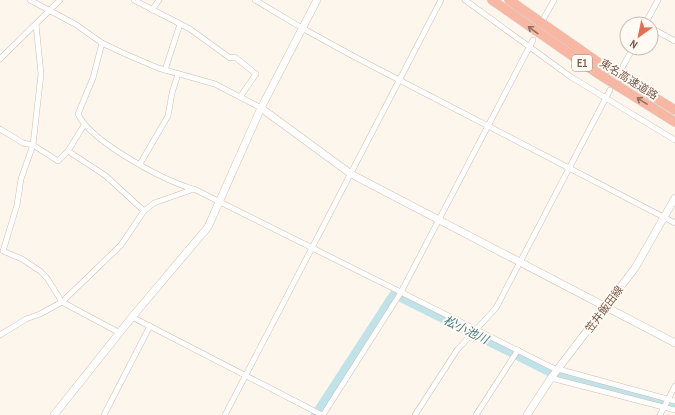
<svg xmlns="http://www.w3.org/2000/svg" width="675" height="415" font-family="'Archivo Narrow','Noto Sans JP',sans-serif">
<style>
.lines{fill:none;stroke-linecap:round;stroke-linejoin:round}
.river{stroke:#bfe3e8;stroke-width:10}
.street-casing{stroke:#d1beb0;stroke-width:6}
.secondary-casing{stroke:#d6c0b0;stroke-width:8}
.highway-casing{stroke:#dad1cd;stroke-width:10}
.street{stroke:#fff;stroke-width:5}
.secondary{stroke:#fff;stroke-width:7}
.highway{stroke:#f7b7a3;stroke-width:9}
.oneway{stroke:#936e5e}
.labels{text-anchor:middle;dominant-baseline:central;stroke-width:4;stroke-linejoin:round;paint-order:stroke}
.shield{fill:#fffaf3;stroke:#a28b7f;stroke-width:1}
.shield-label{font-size:10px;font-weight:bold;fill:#7a5c4d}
.street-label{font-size:11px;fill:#7a5c4d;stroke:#fffaf3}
.water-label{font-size:12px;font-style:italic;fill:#437c86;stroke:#fffaf3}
</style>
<rect width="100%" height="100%" fill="#fdf6ec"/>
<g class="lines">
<polyline class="river" points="316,415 394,295 397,295 549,371 675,405"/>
<g class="street-casing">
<g id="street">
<polyline points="30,0 75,24 102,43 123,53 158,68 215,84 261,108"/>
<polyline points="134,0 190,29 230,58 235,57 256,74 240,97"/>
<polyline points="255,0 302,28 353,56 675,223"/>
<polyline points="465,0 571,77 675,140"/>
<polyline points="152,10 159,0"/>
<polyline points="544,18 554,0"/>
<polyline points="645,24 658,0"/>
<polyline points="651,28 675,41"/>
<path d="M 102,43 L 93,78 L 78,114 C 91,142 163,180 193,189"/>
<polyline points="0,59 60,0"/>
<polyline points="623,66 633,48"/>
<polyline points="165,70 180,24"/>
<polyline points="84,125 68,151 58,161 33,145 21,179 17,205 3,251 22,259 40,271 47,278 62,302 120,333"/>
<polyline points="0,129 23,143 33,145 41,74 36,24"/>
<polyline points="68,151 106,176 144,211"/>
<polyline points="140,164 168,116 172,93 178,74"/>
<polyline points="132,317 322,415"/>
<polyline points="0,335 26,319 40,314 62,302 121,245 144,211 154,203 194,189 557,370"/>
<polyline points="558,369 675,401"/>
<polyline points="551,378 675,410"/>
<polyline points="104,415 150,326"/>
<polyline points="225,415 441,0"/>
<polyline points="323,415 400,294 533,40"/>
<polyline points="415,415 457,350 496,308 610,90"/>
<polyline points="476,415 518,350"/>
<polyline points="660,415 675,386"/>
</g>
</g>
<g class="secondary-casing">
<g id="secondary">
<polyline points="261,108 351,174 675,343"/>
<polyline points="54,415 132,317 208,227 261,108 317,0"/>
<polyline points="527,415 551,378 635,268 675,198"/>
</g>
</g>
<g class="highway-casing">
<g id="highway">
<polyline points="492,0 597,73 675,122"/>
<polyline points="509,0 602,65 675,110"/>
</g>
</g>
<use href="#street" class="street"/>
<use href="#secondary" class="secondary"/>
<use href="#highway" class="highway"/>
</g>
<defs><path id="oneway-shaft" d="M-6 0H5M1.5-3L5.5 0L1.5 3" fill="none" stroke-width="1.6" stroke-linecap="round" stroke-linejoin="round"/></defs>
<g class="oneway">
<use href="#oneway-shaft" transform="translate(533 30) rotate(-144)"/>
<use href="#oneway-shaft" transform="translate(642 101) rotate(-148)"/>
</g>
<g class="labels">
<rect class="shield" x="572" y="55" width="20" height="16" rx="3"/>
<g class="shield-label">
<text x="582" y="63">E1</text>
</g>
<g class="street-label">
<text transform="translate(629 79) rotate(32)">東名高速道路</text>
<text transform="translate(604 309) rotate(-53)">笠井飯田線</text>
</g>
<g class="water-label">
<text transform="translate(466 330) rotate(26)">松小池川</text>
</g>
</g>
<g transform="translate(639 36) rotate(213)"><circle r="19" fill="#fffaf3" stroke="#cabbb1"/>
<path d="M0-3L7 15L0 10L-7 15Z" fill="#e76f51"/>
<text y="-6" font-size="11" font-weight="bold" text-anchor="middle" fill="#7a5c4d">N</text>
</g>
</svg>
